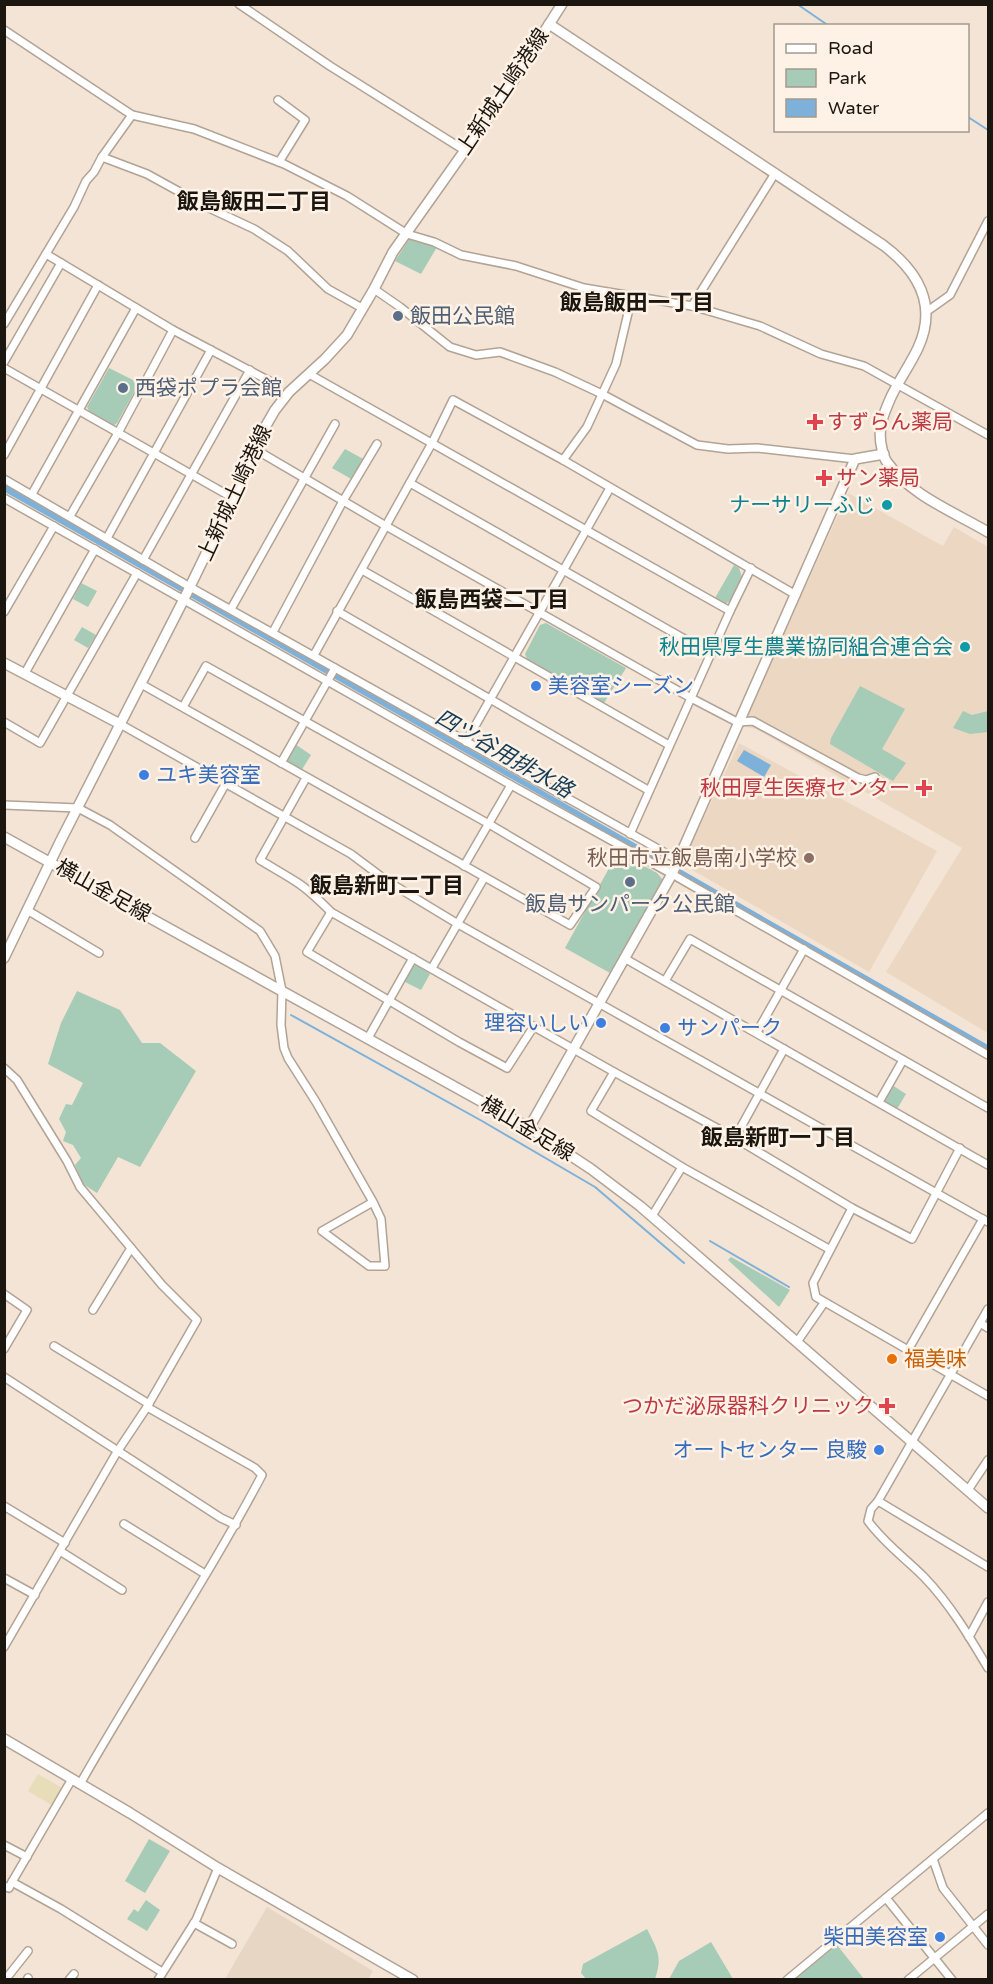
<svg xmlns="http://www.w3.org/2000/svg" width="993" height="1984" font-family="'Varela Round','Noto Sans JP',sans-serif">
<style>
.commercial{fill:#e8d6c5}
.built{fill:#ecd7c2}
.green{fill:#a6cbb6}
.sand{fill:#e7deb9}
.water{fill:#7db1d9}
.lines{fill:none;stroke-linecap:round;stroke-linejoin:round}
.stream{stroke:#7db1d9;stroke-width:2}
.street-casing{stroke:#b2a395;stroke-width:10}
.secondary-casing{stroke:#b2a395;stroke-width:12}
.street{stroke:#fff;stroke-width:7}
.secondary{stroke:#fff;stroke-width:9}
.service-dot{fill:#5c6f8a;stroke:#fef2e6;stroke-width:2}
.health-dot{fill:#e0444e;stroke:#fef2e6;stroke-width:2}
.culture-dot{fill:#0f9aa8;stroke:#fef2e6;stroke-width:2}
.shop-dot{fill:#3f7fe0;stroke:#fef2e6;stroke-width:2}
.education-dot{fill:#8d6e63;stroke:#fef2e6;stroke-width:2}
.food-dot{fill:#e8710a;stroke:#fef2e6;stroke-width:2}
.labels{text-anchor:middle;dominant-baseline:central;stroke-width:5;stroke-linejoin:round;paint-order:stroke}
.street-label{font-size:21px;fill:#1b1610;stroke:#fef2e6}
.service-label{font-size:21px;fill:#4e5e75;stroke:#fef2e6;text-anchor:start}
.health-label{font-size:21px;fill:#be3a42;stroke:#fef2e6;text-anchor:start}
.culture-label{font-size:21px;fill:#0d838f;stroke:#fef2e6;text-anchor:end}
.shop-label{font-size:21px;fill:#366cbe;stroke:#fef2e6;text-anchor:start}
.education-label{font-size:21px;fill:#785e54;stroke:#fef2e6;text-anchor:end}
.food-label{font-size:21px;fill:#c56008;stroke:#fef2e6;text-anchor:start}
.neighbourhood-label{font-size:22px;font-weight:bold;fill:#1b1610;stroke:#fef2e6}
.water-label{font-size:22px;font-style:italic;fill:#143c58;stroke:#fef2e6}
</style>
<rect width="100%" height="100%" fill="#f3e4d5"/>
<polygon class="commercial" points="267,1907 373,1971 368,1979 225,1979"/>
<g class="built">
<polygon points="848,493 943,546 954,527 988,547 988,1033 886,972 962,848 756,729 742,726"/>
<polygon points="739,743 937,851 869,972 682,864"/>
</g>
<g class="green">
<polygon points="410,238 437,247 421,274 395,261"/>
<polygon points="109,368 139,383 117,423 113,426 89,411 87,407"/>
<polygon points="345,449 365,460 353,480 332,468"/>
<polygon points="734,565 739,568 742,577 730,601 725,604 715,598"/>
<polygon points="81,583 97,591 88,607 73,599"/>
<polygon points="546,623 626,668 604,703 527,659 525,654 540,625"/>
<polygon points="82,627 96,635 88,648 74,640"/>
<polygon points="860,686 905,709 882,749 906,763 893,781 830,744 831,738"/>
<polygon points="963,711 972,715 988,711 988,732 970,734 953,728"/>
<polygon points="295,744 311,755 301,771 287,763 286,759"/>
<polygon points="618,852 657,873 663,880 610,973 565,948"/>
<polygon points="416,965 430,974 421,990 403,981 411,967"/>
<polygon points="77,991 120,1010 142,1043 160,1043 196,1071 140,1167 118,1157 97,1193 83,1184 75,1165 81,1158 73,1145 63,1141 66,1132 59,1119 66,1104 72,1105 83,1083 48,1064 61,1023"/>
<polygon points="892,1085 906,1094 897,1109 885,1102 884,1098"/>
<polygon points="731,1257 790,1290 779,1307 728,1260"/>
<polygon points="149,1839 170,1851 145,1893 125,1881"/>
<polygon points="146,1900 160,1910 147,1931 127,1919 134,1909 138,1912"/>
<path d="M 647,1929 C 657,1949 663,1957 655,1979 L 586,1979 L 581,1973 L 583,1964 Z"/>
<polygon points="711,1942 733,1979 669,1979 679,1961"/>
<polygon points="837,1945 864,1979 794,1979"/>
</g>
<polygon class="sand" points="38,1774 64,1789 53,1806 28,1791"/>
<g class="water">
<polygon points="4,483 988,1045 988,1051 778,930 5,492"/>
<polygon points="744,750 771,765 764,777 737,761"/>
</g>
<g class="lines">
<g class="stream">
<polyline points="797,4 829,26"/>
<polyline points="968,117 988,130"/>
<polyline points="291,1015 482,1121 595,1187 684,1263"/>
<polyline points="710,1241 789,1287"/>
</g>
<g class="street-casing">
<g id="street">
<polyline points="239,4 330,66 464,150"/>
<polyline points="4,30 132,115 194,129 284,164 347,196 407,234 434,242 461,255 516,266 584,288 692,306 760,326 821,354 864,366 988,435"/>
<polyline points="278,100 305,120 279,162"/>
<polyline points="102,157 147,174 207,207 254,229 288,251 328,289 362,308"/>
<polyline points="46,254 173,330 277,385"/>
<polyline points="374,289 400,307 450,347 476,355 500,352 555,372 602,394 697,445 728,449 757,448 855,459"/>
<polyline points="692,306 774,175"/>
<polyline points="926,312 950,295 988,221"/>
<polyline points="4,324 74,207 86,181 94,172 102,157 132,115"/>
<polyline points="4,362 61,263"/>
<polyline points="4,368 233,498"/>
<polyline points="309,374 730,611"/>
<polyline points="253,448 386,526 691,698 737,722 753,721 858,778 866,780 875,777"/>
<polyline points="4,455 98,285"/>
<polyline points="563,460 587,427 616,364 632,296"/>
<polyline points="4,479 190,587 678,860"/>
<polyline points="410,483 711,654"/>
<polyline points="32,494 136,308"/>
<polyline points="4,498 511,785 672,874 988,1055"/>
<polyline points="70,516 118,433 173,330"/>
<polyline points="107,538 211,350"/>
<polyline points="143,560 250,370"/>
<polyline points="362,570 669,745"/>
<polyline points="231,609 335,424"/>
<polyline points="337,611 648,790"/>
<polyline points="4,612 54,526"/>
<polyline points="273,632 343,501 377,444"/>
<polyline points="314,655 432,443 453,400 563,460 796,595"/>
<polyline points="25,673 95,549"/>
<polyline points="141,684 570,925 596,887 489,824 206,666 183,707"/>
<polyline points="4,722 40,743 137,573"/>
<polyline points="120,724 351,854 387,881 458,924 988,1222"/>
<polyline points="466,742 610,488"/>
<polyline points="281,763 335,668"/>
<path d="M 306,778 L 260,860 C 273,868 286,875 298,883 C 310,891 321,902 331,912 L 614,1072 L 735,1138 L 852,1208 L 912,1239 L 960,1148"/>
<polyline points="4,805 78,808 110,825 260,931 275,956 282,991 281,1025 284,1048 288,1058 316,1102 373,1202 381,1219 385,1266 369,1266 322,1231 373,1202"/>
<polyline points="630,834 730,611 751,568"/>
<polyline points="195,838 226,783"/>
<polyline points="464,866 511,785"/>
<polyline points="27,910 99,953"/>
<polyline points="331,912 307,952 459,1042 507,1068 534,1026"/>
<polyline points="624,958 988,1165"/>
<polyline points="432,968 484,878"/>
<polyline points="665,981 690,939 988,1108"/>
<polyline points="757,1032 804,949"/>
<polyline points="368,1038 413,958"/>
<polyline points="4,1068 17,1080 67,1161 80,1187 162,1285 197,1320 147,1407 117,1452 4,1647"/>
<polyline points="614,1072 591,1111 682,1167 829,1249"/>
<polyline points="879,1102 903,1060"/>
<polyline points="735,1138 784,1049"/>
<polyline points="852,1208 813,1283 816,1297 988,1396"/>
<polyline points="652,1216 682,1167"/>
<polyline points="4,1294 27,1310 4,1349"/>
<polyline points="988,1309 878,1501 988,1567"/>
<polyline points="93,1310 131,1248"/>
<polyline points="980,1323 988,1328"/>
<polyline points="797,1342 824,1303"/>
<polyline points="54,1346 149,1404"/>
<polyline points="908,1350 983,1219"/>
<polyline points="4,1377 221,1518 236,1525"/>
<polyline points="968,1490 988,1460"/>
<path d="M 878,1501 L 871,1509 L 868,1521 C 884,1543 905,1558 924,1577 C 950,1604 969,1636 988,1668"/>
<polyline points="4,1506 65,1543"/>
<polyline points="124,1524 205,1574"/>
<polyline points="60,1551 122,1590"/>
<polyline points="4,1578 35,1595"/>
<polyline points="969,1637 988,1602"/>
<polyline points="72,1779 12,1882 61,1909 162,1972"/>
<path d="M 80,1784 C 139,1680 206,1581 262,1475 L 255,1468 L 147,1407"/>
<polyline points="4,1845 27,1857"/>
<polyline points="933,1859 943,1888 988,1945"/>
<polyline points="4,1886 9,1888 12,1882"/>
<polyline points="886,1898 952,1980"/>
<polyline points="194,1923 232,1944"/>
<polyline points="5,1980 28,1951"/>
<polyline points="27,1980 28,1978"/>
<polyline points="69,1980 74,1974"/>
<polyline points="158,1980 196,1920 218,1868"/>
<polyline points="787,1980 988,1813"/>
<polyline points="908,1980 988,1914"/>
</g>
</g>
<g class="secondary-casing">
<g id="secondary">
<path d="M 549,24 L 883,245 C 918,271 938,305 918,348 C 910,365 899,380 891,397 C 883,415 877,429 882,449 C 883,454 884,458 887,462 C 910,495 954,512 988,532"/>
<polyline points="4,663 120,724"/>
<polyline points="4,837 529,1128 591,1169 640,1206 988,1508"/>
<polyline points="4,958 60,842 184,599 233,498 253,448 275,410 289,392 325,359 347,335 374,289 393,252 504,95 562,4"/>
<polyline points="529,1128 672,874 855,459 884,454"/>
<polyline points="4,1739 130,1813 218,1868 413,1980"/>
</g>
</g>
<use href="#street" class="street"/>
<use href="#secondary" class="secondary"/>
</g>
<g class="service-dot">
<circle cx="398" cy="316" r="6"/>
<circle cx="123" cy="388" r="6"/>
<circle cx="630" cy="882" r="6"/>
</g>
<g class="health-dot">
<path d="M812 413h6v6h6v6h-6v6h-6v-6h-6v-6h6z"/>
<path d="M821 469h6v6h6v6h-6v6h-6v-6h-6v-6h6z"/>
<path d="M921 779h6v6h6v6h-6v6h-6v-6h-6v-6h6z"/>
<path d="M884 1397h6v6h6v6h-6v6h-6v-6h-6v-6h6z"/>
</g>
<g class="culture-dot">
<circle cx="887" cy="505" r="6"/>
<circle cx="965" cy="647" r="6"/>
</g>
<g class="shop-dot">
<circle cx="536" cy="686" r="6"/>
<circle cx="144" cy="775" r="6"/>
<circle cx="601" cy="1023" r="6"/>
<circle cx="665" cy="1028" r="6"/>
<circle cx="879" cy="1450" r="6"/>
<circle cx="940" cy="1937" r="6"/>
</g>
<circle class="education-dot" cx="809" cy="858" r="6"/>
<circle class="food-dot" cx="892" cy="1359" r="6"/>
<g class="labels">
<g class="street-label">
<text transform="translate(503 92) rotate(-56)">上新城土崎港線</text>
<text transform="translate(235 493) rotate(-65)">上新城土崎港線</text>
<text transform="translate(103 891) rotate(29)">横山金足線</text>
<text transform="translate(527 1129) rotate(31)">横山金足線</text>
</g>
<g class="service-label">
<text x="410" y="316">飯田公民館</text>
<text x="135" y="388">西袋ポプラ会館</text>
<text x="630" y="904" text-anchor="middle">飯島サンパーク公民館</text>
</g>
<g class="health-label">
<text x="827" y="422">すずらん薬局</text>
<text x="836" y="478">サン薬局</text>
<text x="910" y="788" text-anchor="end">秋田厚生医療センター</text>
<text x="874" y="1406" text-anchor="end">つかだ泌尿器科クリニック</text>
</g>
<g class="culture-label">
<text x="875" y="505">ナーサリーふじ</text>
<text x="953" y="647">秋田県厚生農業協同組合連合会</text>
</g>
<g class="shop-label">
<text x="548" y="686">美容室シーズン</text>
<text x="156" y="775">ユキ美容室</text>
<text x="589" y="1023" text-anchor="end">理容いしい</text>
<text x="677" y="1028">サンパーク</text>
<text x="867" y="1450" text-anchor="end">オートセンター 良駿</text>
<text x="928" y="1937" text-anchor="end">柴田美容室</text>
</g>
<g class="education-label">
<text x="797" y="858">秋田市立飯島南小学校</text>
</g>
<g class="food-label">
<text x="904" y="1359">福美味</text>
</g>
<g class="neighbourhood-label">
<text x="254" y="202">飯島飯田二丁目</text>
<text x="637" y="303">飯島飯田一丁目</text>
<text x="492" y="600">飯島西袋二丁目</text>
<text x="387" y="886">飯島新町二丁目</text>
<text x="778" y="1138">飯島新町一丁目</text>
</g>
<g class="water-label">
<text transform="translate(504 754) rotate(30)">四ツ谷用排水路</text>
</g>
</g>
<rect width="993" height="1984" fill="none" stroke="#1b1610" stroke-width="12"/>
<rect x="774" y="24" width="195" height="108" fill="#fef2e6" stroke="#a39a90" stroke-width="1.5"/>
<rect x="786" y="44" width="30" height="9" fill="#ffffff" stroke="#a39a90" stroke-width="1.5"/>
<text x="828" y="54" font-size="18" fill="#1b1610">Road</text>
<rect x="786" y="69" width="30" height="18" fill="#a6cbb6" stroke="#a39a90" stroke-width="1.5"/>
<text x="828" y="84" font-size="18" fill="#1b1610">Park</text>
<rect x="786" y="99" width="30" height="18" fill="#7db1d9" stroke="#a39a90" stroke-width="1.5"/>
<text x="828" y="114" font-size="18" fill="#1b1610">Water</text>
</svg>
